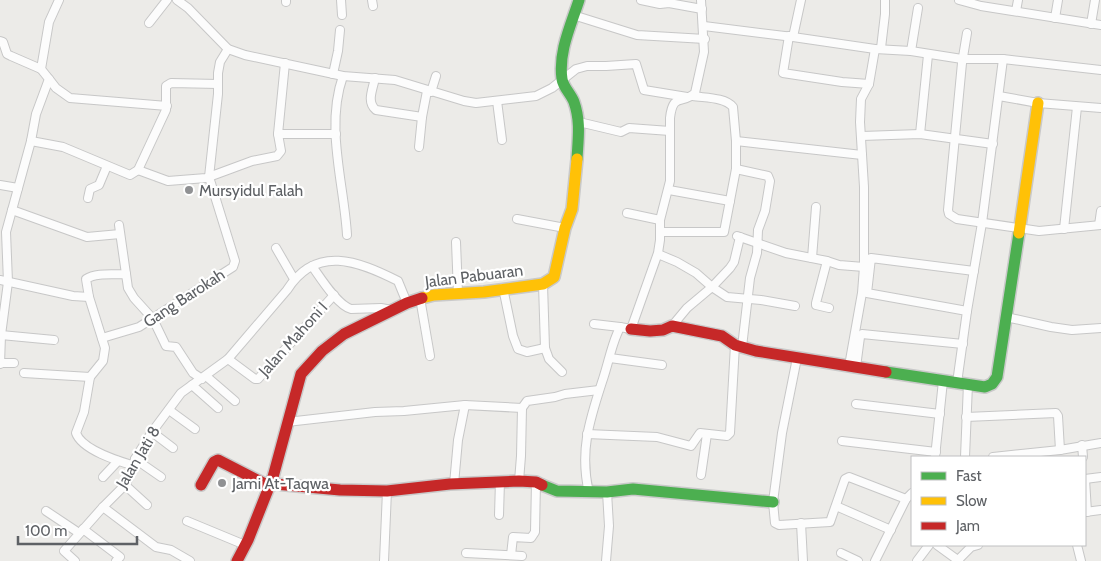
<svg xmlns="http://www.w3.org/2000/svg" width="1101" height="561" font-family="Cabin,sans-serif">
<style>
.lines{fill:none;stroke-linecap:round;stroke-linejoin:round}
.street-casing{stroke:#c7c7c7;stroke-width:10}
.fast-casing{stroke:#c9c9c9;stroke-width:14}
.slow-casing{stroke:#c9c9c9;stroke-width:14}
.jam-casing{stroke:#c9c9c9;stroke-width:14}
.street{stroke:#fcfcfc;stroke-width:8}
.fast{stroke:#4caf50;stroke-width:11}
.slow{stroke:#ffc107;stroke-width:11}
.jam{stroke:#c62828;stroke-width:11}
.poi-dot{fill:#909193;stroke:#fff;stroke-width:2}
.labels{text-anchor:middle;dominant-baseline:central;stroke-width:4.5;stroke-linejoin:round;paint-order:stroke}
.poi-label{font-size:16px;fill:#5e6165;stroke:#fff;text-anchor:start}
.street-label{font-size:16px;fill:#5e6165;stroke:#fff}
</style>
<rect width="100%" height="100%" fill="#ecebe8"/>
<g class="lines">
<g class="street-casing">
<g id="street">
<polyline points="177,0 188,8 228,49 245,55 343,76 395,80 464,101 476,103 536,96 552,88 576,69 587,66 606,66 636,64 644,90 687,97"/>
<polyline points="286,0 286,2"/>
<polyline points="341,0 342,15"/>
<polyline points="372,0 373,6"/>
<polyline points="641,0 660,4 669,3 702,9"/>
<polyline points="959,0 981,6 1101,25"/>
<polyline points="1016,11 1018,0"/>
<polyline points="573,15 637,35 705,39"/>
<polyline points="1055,18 1058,0"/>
<polyline points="149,23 167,0"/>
<polyline points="1091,24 1095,0"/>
<polyline points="704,26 793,37 875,49 911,51 962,59 1003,59 1101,70"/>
<polyline points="967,33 962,63 948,210 949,214 957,219 1039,231 1101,225"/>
<polyline points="789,36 783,73 842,82 869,84"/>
<polyline points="793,37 801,0"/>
<polyline points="0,41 3,42 7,54 11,56 41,69"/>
<polyline points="881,48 885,14 885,0"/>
<polyline points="911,51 918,8"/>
<polyline points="333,74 338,51 340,30"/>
<path d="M 343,76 C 325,127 344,183 347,235"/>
<path d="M 375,78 C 373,89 366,102 376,110 L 422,117 L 427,91"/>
<polyline points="49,79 56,88 70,98 167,106"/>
<polyline points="431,92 436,76"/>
<polyline points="999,96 1038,103 1101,108"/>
<polyline points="497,101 502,140"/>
<polyline points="579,122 621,132 629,128 670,131"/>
<polyline points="278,134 336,134"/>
<polyline points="920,134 928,55"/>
<polyline points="862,136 920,134 993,144"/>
<polyline points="31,141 63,147 130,175 138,170 166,110 166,86 171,83 218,84"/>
<polyline points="736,141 862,155"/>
<polyline points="419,147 422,117"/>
<polyline points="736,169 768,176 770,181 765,211 758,230 757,253 750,278 742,347"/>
<polyline points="138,170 168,181 206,178 252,161 277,156 281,151 278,134 285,63"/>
<polyline points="0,185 18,188"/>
<polyline points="669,190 730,201"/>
<polyline points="88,198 90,189 99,185 107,166"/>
<polyline points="12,210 87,237 120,234"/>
<polyline points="627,213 660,220"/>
<polyline points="517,219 565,228"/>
<polyline points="119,225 128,288 134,298 153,319 166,346 176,347 193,373 202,379"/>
<polyline points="1099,225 1101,211"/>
<polyline points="1064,229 1077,107"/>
<path d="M 660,232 L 724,232 L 736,169 L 736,141 L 733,107 C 725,97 704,98 693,96"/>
<polyline points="737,236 786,253 827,261 839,265 864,267"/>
<polyline points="456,242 458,293"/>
<polyline points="276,248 294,279"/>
<polyline points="658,254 677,262 696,273 712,287 727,297 761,300 795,306"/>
<polyline points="812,258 816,207"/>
<polyline points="827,261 816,303 816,305 829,308"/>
<path d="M 312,266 C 320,277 337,305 351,309 L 381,308 L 392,310"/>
<path d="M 126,274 C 114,275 97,272 86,279 L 89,297 L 105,348 L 103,361 L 90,377 L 84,412 L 76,433 C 82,450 118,461 135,466"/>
<polyline points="0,280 73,296 89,297"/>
<polyline points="543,284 545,348 549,359 562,372"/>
<polyline points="503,288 513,336 518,349 527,352 545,348"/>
<polyline points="420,298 430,356"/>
<polyline points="967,311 867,293 871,258 974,271"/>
<polyline points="1006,317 1051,327 1072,330 1101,328"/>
<polyline points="594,324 620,327"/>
<polyline points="672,326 687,308 712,287 730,268 734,262 740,237"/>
<polyline points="1,335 54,340"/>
<polyline points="102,338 139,327 233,267 235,261 209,177 218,94 218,73 220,62 228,49"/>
<polyline points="610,358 662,365"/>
<polyline points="797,358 782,433 773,502 775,523 779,525 830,522 845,479 849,477 906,499"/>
<polyline points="228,359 255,379 258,379 334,295"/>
<polyline points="1,363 14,363"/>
<polyline points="0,364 1,335 8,282 6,232 31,141 36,114 49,79 41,69 49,22 59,0"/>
<polyline points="849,366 862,293 864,267 864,187 860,122 861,99 869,84 875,49"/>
<polyline points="856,367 860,337 862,334 963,344"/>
<polyline points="24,373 90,377"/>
<polyline points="206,376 235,401"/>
<polyline points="957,383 967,311 982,223 1003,59"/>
<polyline points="192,385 218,408"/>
<polyline points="856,404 940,414"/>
<polyline points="169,410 195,429"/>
<polyline points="966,417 1056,413 1058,416 1060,450"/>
<polyline points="287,422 375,412 404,411 465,405 522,408"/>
<polyline points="152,432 173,448"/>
<polyline points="587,434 657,437 691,446 700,433 727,436 730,433 735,345"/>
<polyline points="842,441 936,452"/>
<polyline points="1082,445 1083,457"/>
<polyline points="935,457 943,381"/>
<polyline points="965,457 968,384"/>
<polyline points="993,457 1060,450 1101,443"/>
<polyline points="135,459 161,477"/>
<polyline points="701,475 707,434"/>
<polyline points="103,477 118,461"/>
<polyline points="1085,479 1087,512"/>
<polyline points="1085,479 1101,477"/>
<polyline points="519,481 521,456 522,408 527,401 555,397 565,394 599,390"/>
<polyline points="454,484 458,440 465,405"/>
<polyline points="125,485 147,505"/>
<path d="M 589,493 C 579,450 590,419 603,379 C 608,364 611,348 617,334 L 620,327 L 631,329 L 658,253 L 660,240 L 660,220 L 670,181 L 670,118 C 673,92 682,105 695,93 L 704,52 L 701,0"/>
<polyline points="836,506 891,530"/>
<polyline points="103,507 156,547 171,550 190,561"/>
<polyline points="46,511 79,533"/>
<polyline points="1085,512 1101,510"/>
<polyline points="499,515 500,481"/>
<polyline points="187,521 245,545"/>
<polyline points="801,523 803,561"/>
<polyline points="83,529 120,557 116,561"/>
<polyline points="937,545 959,561"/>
<polyline points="1077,545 1081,561"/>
<polyline points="466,553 522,556"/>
<polyline points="841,553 858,561"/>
<polyline points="511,555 513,537 531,538 535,532 536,482"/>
<path d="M 75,561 L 64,551 L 103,507 L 125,485 L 134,468 L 135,459 L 152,432 L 181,393 L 228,359 L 287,290 C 316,244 358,261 398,281 L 407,303"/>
<polyline points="384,561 387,491"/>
<polyline points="606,561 609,526 607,492"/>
<polyline points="875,561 906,499 912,493"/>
<polyline points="917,561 929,545"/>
<polyline points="957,561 971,547 978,545"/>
</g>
</g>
<g class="fast-casing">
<g id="fast">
<path d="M 577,159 C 578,139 581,122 574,102 C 571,94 563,87 562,79 C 558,52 571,25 579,0"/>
<polyline points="886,372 985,387 992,384 997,377 1019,233"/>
<polyline points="542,485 557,491 607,492 633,489 773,502"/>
</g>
</g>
<g class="slow-casing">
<g id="slow">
<polyline points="1019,233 1038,103"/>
<polyline points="422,298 434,295 484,292 543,284 554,277 565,228 572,209 577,159"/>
</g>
</g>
<g class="jam-casing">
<g id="jam">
<polyline points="631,329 650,331 663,330 672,326 722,336 735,345 756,351 886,372"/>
<polyline points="201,485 214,462 218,460 269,486 275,484 340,490 387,491 450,484 519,481 536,482 542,485"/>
<polyline points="237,561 248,540 273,477 301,374 322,351 344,334 407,303 422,298"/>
</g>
</g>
<use href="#street" class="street"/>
<use href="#fast" class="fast"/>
<use href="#slow" class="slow"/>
<use href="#jam" class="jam"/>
</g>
<g class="poi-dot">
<circle cx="189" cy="190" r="5"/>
<circle cx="222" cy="483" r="5"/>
</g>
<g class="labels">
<g class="poi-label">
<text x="199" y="190">Mursyidul Falah</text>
<text x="232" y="483">Jami At-Taqwa</text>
</g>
<g class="street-label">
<text transform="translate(474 276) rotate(-7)">Jalan Pabuaran</text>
<text transform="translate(184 298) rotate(-33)">Gang Barokah</text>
<text transform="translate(293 339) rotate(-48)">Jalan Mahoni I</text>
<text transform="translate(138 457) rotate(-59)">Jalan Jati 8</text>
</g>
</g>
<rect x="911" y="456" width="175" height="90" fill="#ffffff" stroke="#bfc0c1"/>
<rect x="921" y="472" width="25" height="8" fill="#4caf50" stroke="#bfc0c1"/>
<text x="956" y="481" font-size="15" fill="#5e6165">Fast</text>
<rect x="921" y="497" width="25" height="8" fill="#ffc107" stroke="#bfc0c1"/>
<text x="956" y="506" font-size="15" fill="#5e6165">Slow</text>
<rect x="921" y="522" width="25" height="8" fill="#c62828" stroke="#bfc0c1"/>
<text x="956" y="531" font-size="15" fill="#5e6165">Jam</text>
<path d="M18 536v8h119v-8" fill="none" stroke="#5e6165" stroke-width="2.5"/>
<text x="25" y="536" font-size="15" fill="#5e6165" stroke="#ffffff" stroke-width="4" paint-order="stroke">100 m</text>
</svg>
